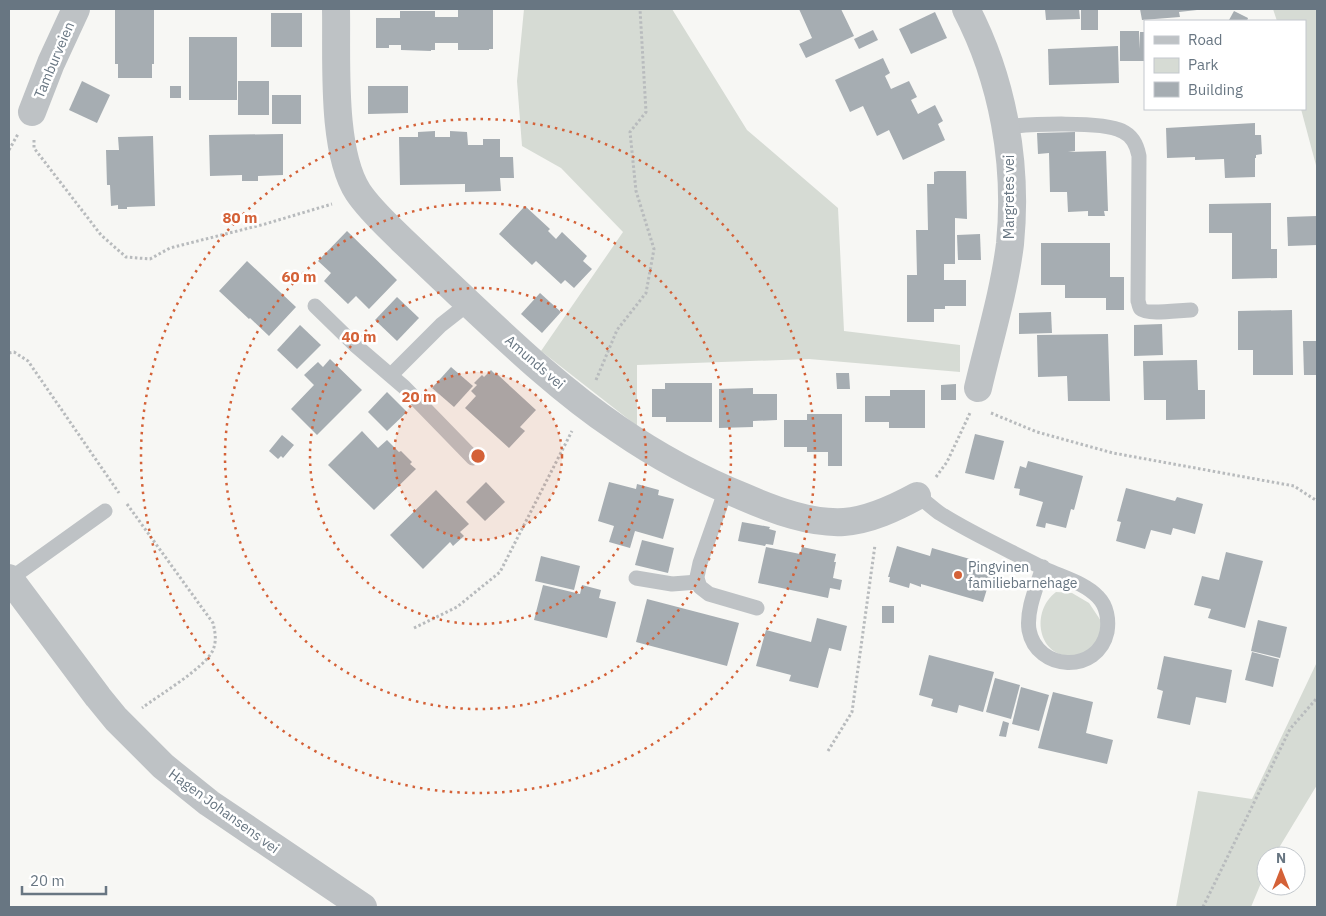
<svg xmlns="http://www.w3.org/2000/svg" width="1326" height="916" font-family="'IBM Plex Sans',sans-serif">
<style>
.green{fill:#d6dbd4}
.building{fill:#a6adb2}
.lines{fill:none;stroke-linecap:round;stroke-linejoin:round}
.path{stroke:#b8bbbd;stroke-width:3;stroke-dasharray:2.5 2.5;stroke-linecap:butt}
.service{stroke:#bec2c5;stroke-width:15}
.minor{stroke:#bec2c5;stroke-width:28}
.ring{fill:none;stroke:#d46137;stroke-width:2.5;stroke-dasharray:2.5 5}
.poi-dot{fill:#d46137;stroke:#fff;stroke-width:2}
.labels{text-anchor:middle;dominant-baseline:central;stroke-width:5;stroke-linejoin:round;paint-order:stroke}
.street-label{font-size:14px;fill:#687682;stroke:#fff}
.poi-label{font-size:14px;fill:#687682;stroke:#fff;text-anchor:start}
.centre{fill:#d46137;stroke:#fff;stroke-width:2.5}
.ring-label{font-size:15px;text-anchor:middle;font-weight:bold;fill:#d46137;stroke:#fff;stroke-width:5;stroke-linejoin:round;paint-order:stroke}
</style>
<rect width="100%" height="100%" fill="#f7f7f4"/>
<g class="green">
<polygon points="524,9 672,9 747,130 838,208 844,331 960,345 960,372 809,359 637,365 637,426 541,351 623,232 561,168 522,146 517,81"/>
<polygon points="1273,9 1317,9 1317,169 1301,109 1305,109 1305,21 1277,21"/>
<path d="M 1056,592 L 1072,593 L 1089,603 L 1101,621 L 1100,640 C 1094,644 1088,652 1081,654 C 1041,666 1027,614 1056,592 Z"/>
<polygon points="1317,662 1317,785 1274,856 1266,856 1266,871 1251,907 1176,907 1198,791 1252,799"/>
</g>
<g class="building">
<polygon points="799,9 841,9 854,36 806,58 799,44 812,38"/>
<polygon points="1045,9 1079,9 1080,19 1046,20"/>
<rect x="1081" y="9" width="17" height="21"/>
<polygon points="1140,9 1197,9 1197,10 1179,12 1180,17 1142,20"/>
<polygon points="115,10 154,10 154,64 152,64 152,78 118,78 118,64 115,64"/>
<polygon points="458,10 493,10 493,49 489,49 489,50 458,50 458,43 435,43 435,50 431,50 431,51 401,50 401,45 389,45 389,48 376,48 376,18 400,18 400,11 435,11 435,17 458,17"/>
<polygon points="1234,11 1248,18 1247,21 1229,20"/>
<polygon points="935,12 947,38 911,54 899,29"/>
<rect x="271" y="13" width="31" height="34"/>
<polygon points="873,30 878,40 859,49 854,39"/>
<polygon points="1120,31 1139,31 1139,49 1140,32 1145,32 1145,61 1120,61"/>
<rect x="189" y="37" width="48" height="63"/>
<polygon points="1118,46 1119,83 1049,85 1048,49"/>
<polygon points="883,58 890,73 885,76 891,89 909,81 917,97 911,100 918,114 935,105 943,121 938,124 945,140 903,160 889,130 877,136 863,106 850,112 835,80"/>
<polygon points="82,81 110,95 97,123 69,110"/>
<rect x="238" y="81" width="31" height="34"/>
<rect x="170" y="86" width="11" height="12"/>
<polygon points="368,86 408,86 408,113 368,114"/>
<rect x="272" y="95" width="29" height="29"/>
<polygon points="1255,123 1255,135 1261,135 1262,154 1256,155 1256,158 1255,158 1255,177 1225,178 1224,159 1195,160 1195,157 1167,158 1166,128"/>
<polygon points="435,131 435,137 450,137 450,131 467,132 468,145 483,145 483,139 500,139 500,157 513,157 514,178 500,178 501,191 465,192 465,184 400,185 399,137 418,137 418,132"/>
<polygon points="1075,132 1075,151 1068,152 1106,151 1108,211 1104,211 1105,216 1088,216 1088,211 1068,212 1067,192 1050,192 1049,153 1038,154 1037,133"/>
<polygon points="283,134 283,175 258,176 258,181 242,181 242,175 210,176 209,135"/>
<polygon points="153,136 155,206 127,207 127,209 118,209 118,205 111,206 110,185 107,185 106,150 119,150 118,137"/>
<polygon points="938,171 966,171 967,219 955,218 955,264 944,264 944,280 966,280 966,306 945,306 945,309 934,309 934,322 907,322 907,275 917,275 916,230 928,230 927,184 934,184 934,172"/>
<polygon points="1271,203 1271,249 1277,249 1277,278 1232,279 1232,233 1209,233 1209,204"/>
<polygon points="525,206 550,229 548,231 556,239 562,232 587,256 583,261 592,269 574,288 565,280 561,284 536,261 532,265 499,234"/>
<polygon points="1317,216 1317,245 1288,246 1287,217"/>
<polygon points="347,231 397,280 369,309 356,296 348,304 324,281 331,273 318,261"/>
<polygon points="980,234 981,260 958,260 957,235"/>
<polygon points="1041,243 1110,243 1110,277 1124,277 1124,310 1106,310 1106,298 1065,298 1065,285 1041,285"/>
<polygon points="247,261 296,307 269,336 250,318 249,319 219,291"/>
<polygon points="540,293 561,312 542,333 521,314"/>
<polygon points="397,297 419,318 397,341 375,320"/>
<polygon points="1292,310 1293,375 1253,375 1253,350 1238,350 1238,311"/>
<polygon points="1051,312 1052,333 1019,334 1019,313"/>
<polygon points="1162,324 1163,355 1134,356 1134,325"/>
<polygon points="300,325 321,345 297,369 277,350"/>
<polygon points="1108,334 1110,401 1068,401 1067,376 1038,377 1037,335"/>
<polygon points="1303,341 1317,341 1317,375 1304,375"/>
<polygon points="330,359 362,390 317,435 291,409 314,385 304,375 318,362 323,367"/>
<polygon points="1197,360 1198,390 1205,390 1205,419 1166,420 1166,400 1144,400 1143,361"/>
<polygon points="451,367 473,386 454,407 432,388"/>
<polygon points="491,370 496,375 497,374 536,410 520,427 525,431 509,448 465,408 476,396 471,391 477,385 474,383 482,375 484,377"/>
<polygon points="836,373 849,373 850,389 837,389"/>
<polygon points="665,383 712,383 712,422 666,422 666,417 652,417 652,389 665,389"/>
<polygon points="956,384 956,400 941,400 941,385"/>
<polygon points="753,388 753,394 777,394 777,420 753,421 753,427 719,428 719,389"/>
<polygon points="890,390 925,390 925,428 889,428 889,422 865,422 865,396 890,396"/>
<polygon points="387,392 407,412 387,431 368,412"/>
<polygon points="807,414 842,414 842,466 828,466 828,452 807,452 807,447 784,447 784,420 807,420"/>
<polygon points="362,431 378,448 387,440 399,452 401,451 412,462 410,464 416,469 374,510 328,465"/>
<polygon points="975,434 1004,441 994,480 965,473"/>
<polygon points="282,435 294,445 283,458 281,456 278,459 269,451"/>
<polygon points="1028,461 1083,476 1074,510 1071,509 1066,528 1046,523 1045,528 1036,526 1043,502 1019,495 1020,489 1014,488 1020,466 1026,468"/>
<polygon points="486,482 505,502 485,521 466,502"/>
<polygon points="609,482 636,489 637,484 659,490 658,495 674,499 663,539 635,531 630,548 609,542 614,526 598,521"/>
<polygon points="1126,488 1175,501 1177,497 1203,504 1195,534 1173,528 1171,535 1151,530 1145,549 1116,541 1121,522 1117,521"/>
<polygon points="436,490 469,524 460,532 464,536 453,546 450,542 423,569 390,535"/>
<polygon points="742,522 770,527 769,529 776,531 773,545 766,544 765,546 738,541"/>
<polygon points="642,540 674,548 668,573 635,565"/>
<polygon points="897,546 930,556 932,548 994,566 983,602 921,584 921,587 910,583 909,588 889,582 890,577 888,577"/>
<polygon points="766,547 800,554 802,547 836,554 834,562 836,562 833,578 842,580 840,590 830,588 828,598 758,583"/>
<polygon points="1226,552 1263,561 1245,628 1208,618 1211,609 1194,605 1202,576 1219,580"/>
<polygon points="541,556 580,566 574,590 535,581"/>
<polygon points="543,585 580,594 582,585 601,590 599,598 616,602 607,638 534,620"/>
<polygon points="647,599 739,623 727,666 636,642"/>
<rect x="882" y="606" width="12" height="17"/>
<polygon points="817,618 847,626 841,651 829,648 818,688 789,681 791,675 756,666 766,630 811,642"/>
<polygon points="1258,620 1287,627 1280,658 1251,651"/>
<polygon points="1252,652 1279,659 1273,687 1245,680"/>
<polygon points="929,655 994,672 983,712 959,705 957,713 931,706 933,699 919,695"/>
<polygon points="1164,656 1232,670 1226,703 1196,697 1190,725 1157,718 1163,691 1157,689"/>
<polygon points="995,678 1020,685 1011,719 986,712"/>
<polygon points="1021,687 1049,695 1039,731 1012,724"/>
<polygon points="1053,692 1093,702 1086,733 1113,740 1107,764 1038,748"/>
<polygon points="1003,721 1009,723 1006,737 999,736"/>
</g>
<g class="lines">
<g class="path">
<polyline points="34,140 34,148 101,235 126,257 150,259 170,248 265,224 332,204"/>
<polyline points="9,150 18,134"/>
<polyline points="9,353 14,352 28,361 119,493"/>
<polyline points="596,380 617,330 646,293 654,249 636,191 630,132 646,112 640,9"/>
<polyline points="991,413 1037,432 1113,453 1294,486 1317,501"/>
<polyline points="936,477 947,462 970,413"/>
<path d="M 127,504 L 213,623 C 215,632 217,640 213,650 C 205,668 159,695 142,708"/>
<polyline points="414,628 457,607 500,572 572,431"/>
<polyline points="828,751 852,712 875,545"/>
<polyline points="1203,907 1290,729 1317,698"/>
</g>
<g class="service">
<path d="M 1006,127 C 1029,124 1103,121 1122,131 C 1133,136 1137,145 1139,156 L 1138,301 C 1139,303 1139,307 1141,309 C 1147,315 1181,310 1191,310"/>
<polyline points="315,306 355,345 404,387 473,458"/>
<polyline points="391,375 441,325 469,303"/>
<polyline points="726,489 700,563 697,577 698,582 700,587 709,594 757,608"/>
<path d="M 917,496 C 926,501 933,509 941,514 C 974,535 1011,551 1045,569 C 1062,577 1085,583 1098,597 C 1107,606 1109,620 1107,632 C 1098,674 1037,672 1029,630 C 1026,610 1037,586 1043,567"/>
<polyline points="636,578 672,584 698,582"/>
<polyline points="10,579 105,511"/>
</g>
<g class="minor">
<path d="M 336,9 C 337,59 331,150 358,192 C 370,210 387,225 402,240 C 421,258 440,276 459,294 C 509,341 560,390 618,429 C 657,456 700,479 744,497 C 774,510 811,524 844,522 C 870,520 895,508 917,496"/>
<path d="M 966,9 C 1003,80 1018,164 1010,244 C 1004,292 989,341 978,388"/>
<polyline points="32,112 51,63 76,9"/>
<polyline points="9,578 98,697 116,719 163,766 209,803 363,907"/>
</g>
</g>
<circle cx="478" cy="456" r="84" fill="#d46137" fill-opacity=".12"/>
<g class="ring">
<circle cx="478" cy="456" r="84"/>
<circle cx="478" cy="456" r="168"/>
<circle cx="478" cy="456" r="253"/>
<circle cx="478" cy="456" r="337"/>
</g>
<circle class="poi-dot" cx="958" cy="575" r="5"/>
<g class="labels">
<g class="street-label">
<text transform="translate(54 60) rotate(-67)">Tamburveien</text>
<text transform="translate(1009 197) rotate(-90)">Margretes vei</text>
<text transform="translate(535 362) rotate(41)">Amunds vei</text>
<text transform="translate(224 811) rotate(36)">Hagen Johansens vei</text>
</g>
<g class="poi-label">
<text x="968" y="567">Pingvinen<tspan x="968" dy="16">familiebarnehage</tspan></text>
</g>
</g>
<circle cx="478" cy="456" r="8" class="centre"/>
<g class="ring-label">
<text x="240" y="223">80 m</text>
<text x="299" y="282">60 m</text>
<text x="359" y="342">40 m</text>
<text x="419" y="402">20 m</text>
</g>
<rect width="1326" height="916" fill="none" stroke="#687682" stroke-width="20"/>
<rect x="1144" y="20" width="162" height="90" fill="#ffffff" stroke="#c3c8cd"/>
<rect x="1154" y="36" width="25" height="8" fill="#bec2c5" stroke="#c3c8cd"/>
<text x="1188" y="45" font-size="15" fill="#687682">Road</text>
<rect x="1154" y="58" width="25" height="15" fill="#d6dbd4" stroke="#c3c8cd"/>
<text x="1188" y="70" font-size="15" fill="#687682">Park</text>
<rect x="1154" y="82" width="25" height="15" fill="#a6adb2" stroke="#c3c8cd"/>
<text x="1188" y="95" font-size="15" fill="#687682">Building</text>
<g transform="translate(1281 871)"><circle r="24" fill="#ffffff" stroke="#c3c8cd"/>
<path d="M0-4L9 19L0 12L-9 19Z" fill="#d46137"/>
<text y="-8" font-size="14" font-weight="bold" text-anchor="middle" fill="#687682">N</text>
</g>
<path d="M22 886v8h84v-8" fill="none" stroke="#687682" stroke-width="2.5"/>
<text x="30" y="886" font-size="15" fill="#687682" stroke="#ffffff" stroke-width="4" paint-order="stroke">20 m</text>
</svg>
